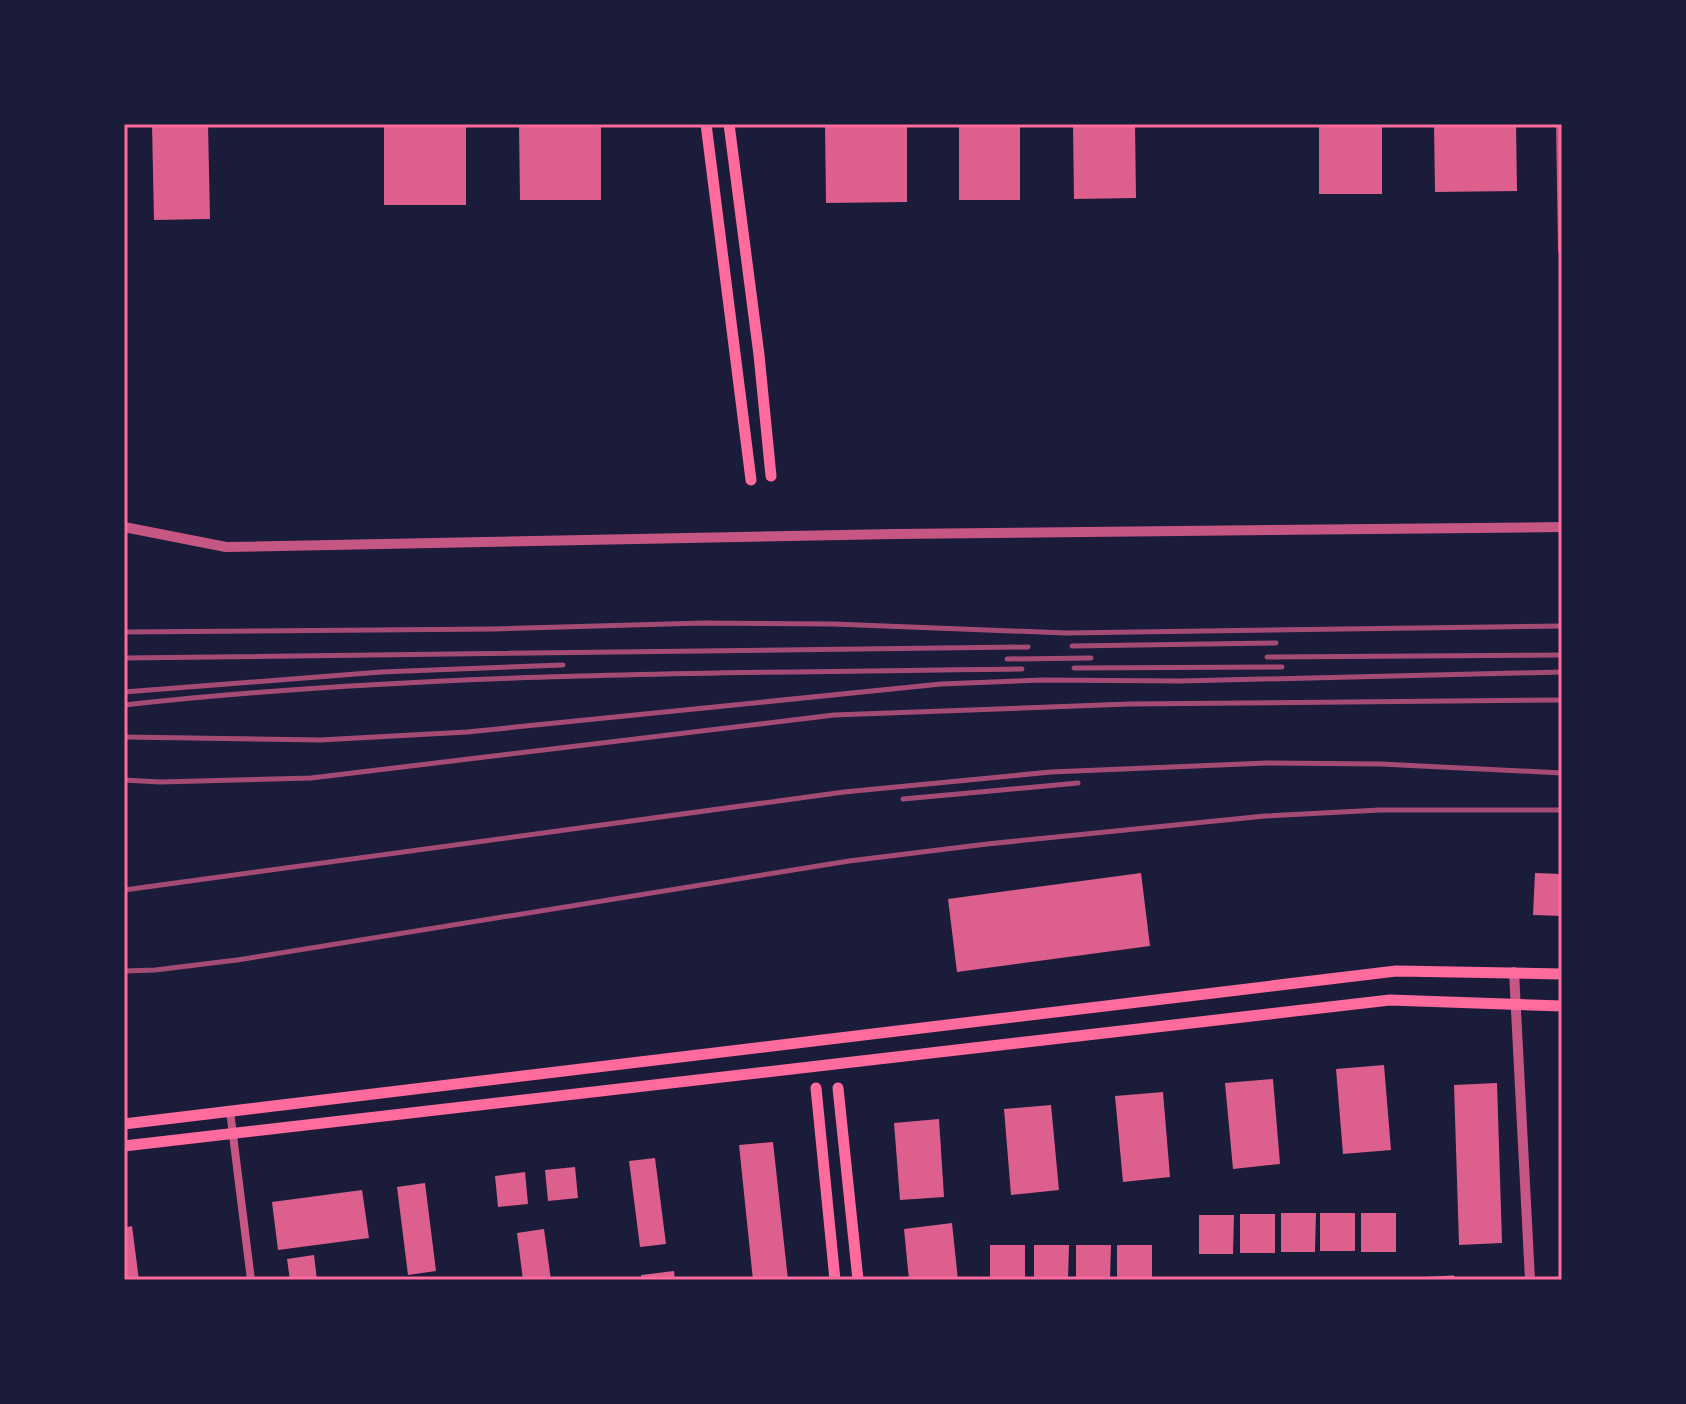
<svg xmlns="http://www.w3.org/2000/svg" width="1686" height="1404" font-family="Rubik,sans-serif">
<style>
.building{fill:#dd5f8e}
.lines{fill:none;stroke-linecap:round;stroke-linejoin:round}
.path{stroke:#ff6b9d;stroke-width:3}
.minor{stroke:#c65784;stroke-width:8}
.tertiary{stroke:#c65784;stroke-width:10}
.secondary{stroke:#ff6b9d;stroke-width:11}
.rail{stroke:#a44b75;stroke-width:5}
.neatline{fill:none;stroke:#ff6b9d;stroke-width:3}
</style>
<rect width="100%" height="100%" fill="#1b1b3a"/>
<g class="building">
<polygon points="152,124 208,124 210,219 154,220"/>
<rect x="384" y="124" width="82" height="81"/>
<polygon points="519,124 601,124 601,200 520,200"/>
<polygon points="825,124 907,124 907,202 826,203"/>
<rect x="959" y="124" width="61" height="76"/>
<polygon points="1073,124 1135,124 1136,198 1074,199"/>
<rect x="1319" y="124" width="63" height="70"/>
<polygon points="1434,124 1516,124 1517,191 1435,192"/>
<polygon points="1141,873 1150,946 957,972 948,899"/>
<polygon points="1535,873 1562,874 1562,916 1533,915"/>
<polygon points="1384,1065 1391,1150 1343,1154 1336,1069"/>
<polygon points="1273,1079 1280,1164 1233,1169 1225,1083"/>
<polygon points="1497,1083 1502,1243 1459,1245 1454,1085"/>
<polygon points="1163,1092 1170,1177 1123,1182 1115,1096"/>
<polygon points="1051,1105 1059,1190 1011,1195 1004,1109"/>
<polygon points="939,1119 944,1197 900,1200 894,1123"/>
<polygon points="773,1142 788,1280 753,1280 739,1145"/>
<polygon points="655,1158 666,1244 640,1247 629,1161"/>
<polygon points="575,1167 578,1198 548,1201 545,1170"/>
<polygon points="525,1172 528,1204 498,1207 495,1176"/>
<polygon points="425,1183 436,1271 408,1275 397,1187"/>
<polygon points="362,1190 369,1238 278,1250 272,1202"/>
<polygon points="1281,1213 1316,1213 1315,1252 1281,1252"/>
<rect x="1320" y="1213" width="35" height="38"/>
<rect x="1361" y="1213" width="35" height="39"/>
<rect x="1240" y="1214" width="35" height="39"/>
<polygon points="1199,1215 1234,1215 1233,1254 1199,1254"/>
<polygon points="952,1223 958,1280 909,1280 904,1229"/>
<polygon points="132,1226 139,1280 124,1280 124,1228"/>
<polygon points="544,1229 551,1280 523,1280 517,1233"/>
<rect x="990" y="1245" width="35" height="35"/>
<polygon points="1034,1245 1069,1245 1068,1280 1034,1280"/>
<polygon points="1076,1245 1111,1245 1110,1280 1076,1280"/>
<rect x="1117" y="1245" width="35" height="35"/>
<polygon points="314,1255 317,1280 290,1280 287,1259"/>
<polygon points="674,1271 675,1280 642,1280 641,1275"/>
</g>
<g class="lines">
<g class="path">
<polyline points="1395,1280 1453,1277 1453,1280"/>
<polyline points="1560,1280 1562,1276"/>
</g>
<g class="minor">
<polyline points="1560,124 1562,250"/>
<polyline points="230,1111 251,1280"/>
</g>
<g class="tertiary">
<polyline points="124,527 226,547 895,534 1562,527"/>
<polyline points="1514,972 1530,1280"/>
</g>
<g class="secondary">
<polyline points="706,124 751,480"/>
<polyline points="729,124 759,355 771,476"/>
<polyline points="816,1088 835,1280"/>
<polyline points="838,1088 858,1280"/>
<polyline points="124,1124 1396,971 1562,974"/>
<polyline points="124,1146 1390,1000 1562,1006"/>
</g>
<g class="rail">
<polyline points="124,632 494,629 703,623 834,624 1066,633 1562,626"/>
<polyline points="1072,646 1276,643"/>
<polyline points="1267,657 1562,655"/>
<polyline points="124,658 1028,647"/>
<polyline points="1007,659 1091,658"/>
<polyline points="1074,668 1282,667"/>
<polyline points="124,692 381,672 563,665"/>
<path d="M 124,705 C 422,672 723,673 1022,669"/>
<polyline points="124,737 320,740 467,732 941,684 1042,680 1181,681 1562,672"/>
<polyline points="124,780 160,782 311,778 834,715 1129,704 1562,700"/>
<polyline points="903,799 1078,783"/>
<polyline points="124,890 844,792 1051,772 1267,763 1381,764 1562,773"/>
<polyline points="124,971 155,970 237,960 849,861 987,844 1265,816 1380,810 1562,810"/>
</g>
</g>
<rect width="1686" height="1404" fill="none" stroke="#1b1b3a" stroke-width="252"/>
<rect x="126" y="126" width="1434" height="1152" class="neatline"/>
</svg>
